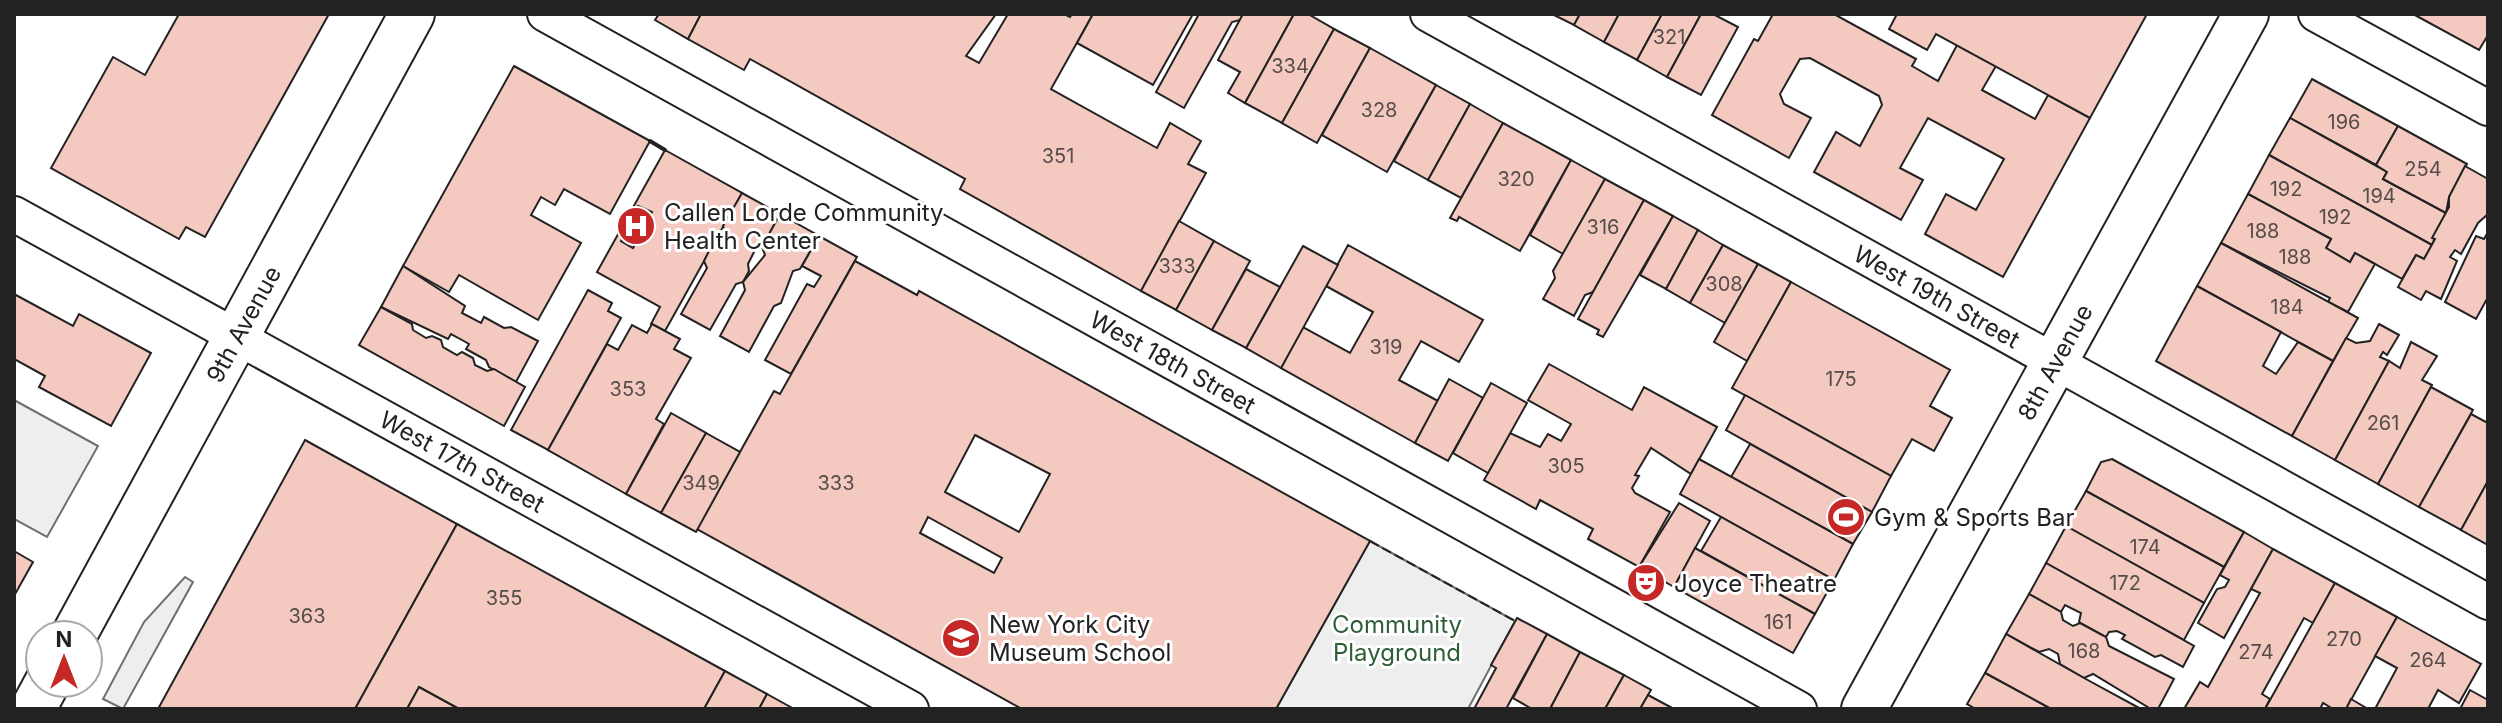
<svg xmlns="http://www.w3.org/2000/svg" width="2502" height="723" font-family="Inter,sans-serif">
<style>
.green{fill:#eee;stroke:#6f6f6f;stroke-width:2}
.building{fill:#f3c9c0;stroke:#222;stroke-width:2;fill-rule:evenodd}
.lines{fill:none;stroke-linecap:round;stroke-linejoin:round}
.minor-casing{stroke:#222;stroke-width:38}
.secondary-casing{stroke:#222;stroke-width:48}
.minor{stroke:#fff;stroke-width:34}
.secondary{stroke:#fff;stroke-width:44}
.fence{stroke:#222;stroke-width:2;stroke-dasharray:10 4;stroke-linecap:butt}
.wall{stroke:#222;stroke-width:4}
.labels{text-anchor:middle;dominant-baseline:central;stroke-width:6;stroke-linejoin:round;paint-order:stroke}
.number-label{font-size:20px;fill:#564c4a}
.poi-label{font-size:24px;fill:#222;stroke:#fff;text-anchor:start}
.street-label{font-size:24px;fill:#222;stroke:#fff}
.park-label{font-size:24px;fill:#2f5e38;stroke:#fff}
</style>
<rect width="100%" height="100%" fill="#fff"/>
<g class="green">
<polygon points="14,400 98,446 47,537 14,519"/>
<polygon points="1370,541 1515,621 1468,709 1276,709"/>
<polygon points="185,577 193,582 123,709 103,699 144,622"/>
</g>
<g class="building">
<polygon points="179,14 329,14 205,237 186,227 179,239 51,168 113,57 145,75"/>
<polygon points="659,14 701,14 688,39 655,20"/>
<polygon points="701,14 996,14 966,56 979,63 1008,14 1064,14 1070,17 1072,14 1093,14 1051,89 1157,148 1170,123 1201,141 1188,164 1206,173 1141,291 960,189 965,179 750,59 744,70 688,39"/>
<polygon points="1093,14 1193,14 1153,85 1077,43"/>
<polygon points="1199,14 1243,14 1240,20 1232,22 1184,108 1156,92"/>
<polygon points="1243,14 1294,14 1245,103 1228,93 1240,72 1218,60"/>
<polygon points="1294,14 1308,14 1334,29 1282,123 1245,103"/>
<polygon points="1552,14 1580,14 1574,25"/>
<polygon points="1580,14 1619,14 1604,42 1574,25"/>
<polygon points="1619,14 1662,14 1637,60 1604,42"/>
<polygon points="1662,14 1701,14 1667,77 1637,60"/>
<polygon points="1701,14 1713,14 1738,27 1701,95 1667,77"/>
<polygon points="1773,14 1834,14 1916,59 1912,66 1938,81 1957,45 1996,66 1982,90 2035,119 2048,95 2090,118 2003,277 1925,234 1946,194 1976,210 2004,159 1928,118 1900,168 1923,180 1901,220 1814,172 1836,132 1860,146 1882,105 1879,96 1810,58 1800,59 1780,94 1784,104 1811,118 1789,158 1712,115 1754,39 1758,41"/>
<polygon points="1897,14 2147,14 2090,118 1936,34 1927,50 1889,29"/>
<polygon points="2413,14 2488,14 2488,35 2479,50"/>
<polygon points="1334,29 1370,48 1317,143 1282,123"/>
<polygon points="1370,48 1436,85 1387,172 1322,135"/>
<polygon points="514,66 650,141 610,214 564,189 555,205 541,197 531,215 581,243 538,320 459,275 449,292 403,266"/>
<polygon points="2312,79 2398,126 2376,165 2290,118"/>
<polygon points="1436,85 1470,104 1428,180 1394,161"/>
<polygon points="1470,104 1503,123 1461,198 1428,180"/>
<polygon points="2290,118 2387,172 2383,179 2446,213 2432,245 2269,155"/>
<polygon points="1503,123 1571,160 1520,251 1459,217 1457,221 1450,218"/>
<polygon points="2398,126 2467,164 2449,197 2446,213 2383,179 2387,172 2376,165"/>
<polygon points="665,150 742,193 665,331 651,324 660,307 597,272"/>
<polygon points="2269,155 2432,245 2424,259 2416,255 2402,279 2355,253 2350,262 2326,248 2331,239 2248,194"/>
<polygon points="1571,160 1605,179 1563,254 1530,235"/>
<polygon points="2465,166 2488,179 2488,214 2478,223 2461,254 2455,250 2450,257 2457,261 2441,299 2426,291 2421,300 2398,287 2416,255 2424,259 2435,239 2432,238 2449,207 2449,197"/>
<polygon points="1605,179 1644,200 1593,292 1585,295 1574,316 1543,299 1555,278 1553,271"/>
<polygon points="742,193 780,214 762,247 755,250 748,264 749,271 743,282 736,284 710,330 681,314 707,268 704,261 710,249 718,247 726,234 723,226"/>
<polygon points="2248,194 2331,239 2326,248 2350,262 2355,253 2375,264 2348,312 2328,302 2330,298 2221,243"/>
<polygon points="1644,200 1673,216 1603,337 1597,334 1599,330 1578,319"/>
<polygon points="638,206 652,212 633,248 621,241"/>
<polygon points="780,214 819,236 800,269 793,271 781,303 774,306 749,352 720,336 745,290 743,282 765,255 762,247"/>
<polygon points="1673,216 1698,230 1666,289 1640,275"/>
<polygon points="1179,221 1214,241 1176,310 1141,291"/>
<polygon points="1698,230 1723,245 1690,303 1666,289"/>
<polygon points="2488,232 2488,297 2476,319 2445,302 2476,236 2484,239"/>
<polygon points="819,236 857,257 791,374 765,360 807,284 814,287 821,276 802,266"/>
<polygon points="1214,241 1250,261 1212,330 1176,310"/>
<polygon points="2221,243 2358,318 2333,361 2197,286"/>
<polygon points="1348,245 1483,320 1459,362 1421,341 1399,380 1438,401 1415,443 1281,368 1303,327 1350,353 1373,312 1326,286"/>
<polygon points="1723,245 1758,264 1725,323 1690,303"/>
<polygon points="1303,246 1338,265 1281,368 1246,348"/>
<path d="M 855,261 L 917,295 L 919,291 L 1370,541 L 1276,709 L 1022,709 L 697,529 L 774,391 L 780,394 ZM 975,435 L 1050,474 L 1019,532 L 945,492 ZM 928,517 L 1002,558 L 994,573 L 920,533 Z"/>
<polygon points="1758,264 1791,282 1747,361 1714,342"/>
<polygon points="403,266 465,306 462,313 481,323 484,317 504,328 511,327 538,341 516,382 489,367 486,360 466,349 469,344 462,340 451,334 448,339 381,307"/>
<polygon points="1246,269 1280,287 1246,348 1212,330"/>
<polygon points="1791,282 1950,370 1930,406 1952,418 1934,451 1912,439 1891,476 1732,388"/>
<polygon points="2197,286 2281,332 2263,366 2276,374 2298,342 2333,361 2292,436 2156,361"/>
<polygon points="588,290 612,303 608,311 621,318 548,450 511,430"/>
<polygon points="14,294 73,326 79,314 151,353 111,426 39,387 45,376 14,359"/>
<polygon points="381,307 412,324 413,330 426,338 432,336 441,340 443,347 457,355 462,352 473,358 475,365 487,371 494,369 525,387 504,426 359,345"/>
<polygon points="652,324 680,339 674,349 691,358 656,419 664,424 626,494 548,450 607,344 618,350 632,325 647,333"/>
<polygon points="2379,324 2399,335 2387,355 2383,352 2380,357 2389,361 2335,460 2292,436 2346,338 2356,343 2370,341"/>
<polygon points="2411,342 2437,356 2422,380 2432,385 2378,484 2335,460 2389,361 2400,368"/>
<polygon points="1549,364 1632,410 1644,387 1717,427 1691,474 1651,448 1635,475 1639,476 1632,488 1635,493 1670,512 1639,567 1588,539 1593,529 1540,500 1536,509 1484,480 1510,433 1540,447 1548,434 1561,441 1571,424 1528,400"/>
<polygon points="1449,379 1483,398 1448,461 1415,443"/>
<polygon points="1491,383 1527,403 1488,473 1453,453"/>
<polygon points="2431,387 2473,410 2419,507 2378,484"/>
<polygon points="1745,395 1891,476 1872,512 1726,430"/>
<polygon points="671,413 706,433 661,513 626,494"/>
<polygon points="2471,414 2488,423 2488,481 2461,530 2419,507"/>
<polygon points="706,433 740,452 696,532 661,513"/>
<polygon points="305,440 457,524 355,709 158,709"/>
<polygon points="1750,444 1872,512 1853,544 1731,477"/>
<polygon points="1699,459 1853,544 1834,580 1680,494"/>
<polygon points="2112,459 2244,532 2224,567 2086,491 2101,462"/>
<polygon points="2488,481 2488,545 2461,530"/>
<polygon points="2086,491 2224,567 2204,603 2066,526"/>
<polygon points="1679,503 1710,521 1674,587 1639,567"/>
<polygon points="1721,517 1834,580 1815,614 1701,551"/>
<polygon points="457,524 725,671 704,709 459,709 419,687 407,709 355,709"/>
<polygon points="2066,526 2204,603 2184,640 2046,563"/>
<polygon points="2244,532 2273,549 2224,638 2198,623 2217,589 2225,587 2229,580 2220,575"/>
<polygon points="1695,548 1815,614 1793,653 1674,587"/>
<polygon points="2273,549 2335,583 2313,623 2304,618 2262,694 2270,699 2265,709 2184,709 2200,682 2208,687 2260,593 2251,589"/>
<polygon points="14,551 33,562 14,596"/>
<polygon points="2046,563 2194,646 2183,667 2161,655 2155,657 2122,639 2125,635 2117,631 2109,632 2106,637 2079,622 2081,613 2065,605 2061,612 2029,594"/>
<polygon points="2335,583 2397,617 2346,709 2333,709 2323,703 2320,709 2265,709"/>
<polygon points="2029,594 2061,612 2063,620 2073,626 2080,623 2106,637 2109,646 2174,679 2158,709 2151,709 2093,674 2084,678 2060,664 2058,654 2049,649 2039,652 2006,634"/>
<polygon points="2397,617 2481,664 2459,703 2438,690 2428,709 2375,709 2397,668 2375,656"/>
<polygon points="1517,618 1547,634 1506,709 1474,709 1496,668 1491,665"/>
<polygon points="1547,634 1580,652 1550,709 1532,709 1513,698"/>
<polygon points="2006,634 2084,678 2141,709 2051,709 1985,673"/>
<polygon points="1580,652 1624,675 1605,709 1550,709"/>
<polygon points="725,671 767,694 759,709 704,709"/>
<polygon points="1985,673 2051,709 1976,709 1967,704"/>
<polygon points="1624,675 1651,690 1640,709 1605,709"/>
<polygon points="419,687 459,709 407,709"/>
<polygon points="2470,690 2488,700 2488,709 2460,709"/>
<polygon points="767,694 794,709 759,709"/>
<polygon points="1648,695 1674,709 1640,709"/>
<polygon points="2351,699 2368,709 2346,709"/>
</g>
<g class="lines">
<g class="minor-casing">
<g id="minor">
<path id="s1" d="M 545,14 L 1799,709"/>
<path id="s2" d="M 1428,14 L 2488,602"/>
<polyline points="2316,14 2488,108"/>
<path id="s3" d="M 14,214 L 911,709"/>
</g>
</g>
<g class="secondary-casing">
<g id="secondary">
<path id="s4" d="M 74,635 L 412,14"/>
<polyline points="33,709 47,683"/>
<path id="s5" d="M 1864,709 L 2246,14"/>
</g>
</g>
<use href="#minor" class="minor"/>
<use href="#secondary" class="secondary"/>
<polyline class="fence" points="1370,541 1515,621"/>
<polyline class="wall" points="650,141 665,150"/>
</g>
<defs>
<g id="hospital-disc" transform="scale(2)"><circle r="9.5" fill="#c62828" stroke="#fff"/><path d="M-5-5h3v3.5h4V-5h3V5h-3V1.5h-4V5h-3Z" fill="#fff"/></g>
<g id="stadium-disc" transform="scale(2)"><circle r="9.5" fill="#c62828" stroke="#fff"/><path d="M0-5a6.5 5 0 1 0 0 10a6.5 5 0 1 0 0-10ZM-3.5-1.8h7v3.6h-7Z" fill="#fff"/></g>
<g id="theatre-disc" transform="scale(2)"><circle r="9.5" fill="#c62828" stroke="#fff"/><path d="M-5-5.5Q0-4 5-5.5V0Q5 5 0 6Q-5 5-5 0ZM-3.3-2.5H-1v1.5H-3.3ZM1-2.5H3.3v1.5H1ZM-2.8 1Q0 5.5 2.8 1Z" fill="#fff"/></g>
<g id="school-disc" transform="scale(2)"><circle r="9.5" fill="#c62828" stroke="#fff"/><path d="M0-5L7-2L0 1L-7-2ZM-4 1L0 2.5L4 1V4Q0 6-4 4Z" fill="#fff"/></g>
</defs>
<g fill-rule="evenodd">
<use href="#hospital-disc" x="636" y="226"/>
<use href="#stadium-disc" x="1846" y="517"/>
<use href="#theatre-disc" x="1646" y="583"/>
<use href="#school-disc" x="961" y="638"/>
</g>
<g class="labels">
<g class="number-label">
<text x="1669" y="37">321</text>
<text x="1290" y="66">334</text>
<text x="1379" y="110">328</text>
<text x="2344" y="122">196</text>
<text x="1058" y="156">351</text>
<text x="2423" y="169">254</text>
<text x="1516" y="179">320</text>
<text x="2286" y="189">192</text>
<text x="2379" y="196">194</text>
<text x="2335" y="217">192</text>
<text x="1603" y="227">316</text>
<text x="2263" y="231">188</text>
<text x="2295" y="257">188</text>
<text x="1177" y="266">333</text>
<text x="1724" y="284">308</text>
<text x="2287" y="307">184</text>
<text x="1386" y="347">319</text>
<text x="1841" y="379">175</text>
<text x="628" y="389">353</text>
<text x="2383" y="423">261</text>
<text x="1566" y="466">305</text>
<text x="701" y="483">349</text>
<text x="836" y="483">333</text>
<text x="2145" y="547">174</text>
<text x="2125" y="583">172</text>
<text x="504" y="598">355</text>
<text x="307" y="616">363</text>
<text x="1778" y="622">161</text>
<text x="2344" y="639">270</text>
<text x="2084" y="651">168</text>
<text x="2256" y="652">274</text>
<text x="2428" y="660">264</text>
</g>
<g class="poi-label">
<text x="664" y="212">Callen Lorde Community<tspan x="664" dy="28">Health Center</tspan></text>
<text x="1874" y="517">Gym &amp; Sports Bar</text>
<text x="1674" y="583">Joyce Theatre</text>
<text x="989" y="624">New York City<tspan x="989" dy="28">Museum School</tspan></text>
</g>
<g class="street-label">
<text stroke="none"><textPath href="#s2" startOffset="582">West 19th Street</textPath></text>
<text stroke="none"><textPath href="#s4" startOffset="354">9th Avenue</textPath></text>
<text stroke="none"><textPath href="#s1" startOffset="718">West 18th Street</textPath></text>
<text stroke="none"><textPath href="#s5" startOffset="396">8th Avenue</textPath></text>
<text stroke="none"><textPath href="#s3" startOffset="512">West 17th Street</textPath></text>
</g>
<g class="park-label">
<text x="1397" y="624">Community<tspan x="1397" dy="28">Playground</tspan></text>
</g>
</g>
<rect width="2502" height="723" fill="none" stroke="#222222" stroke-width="32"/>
<g transform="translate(64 659)"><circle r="38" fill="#ffffff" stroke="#a7a7a7" stroke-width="2"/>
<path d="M0-6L14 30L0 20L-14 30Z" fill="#c62828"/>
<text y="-12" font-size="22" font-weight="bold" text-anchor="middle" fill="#222222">N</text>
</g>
</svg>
